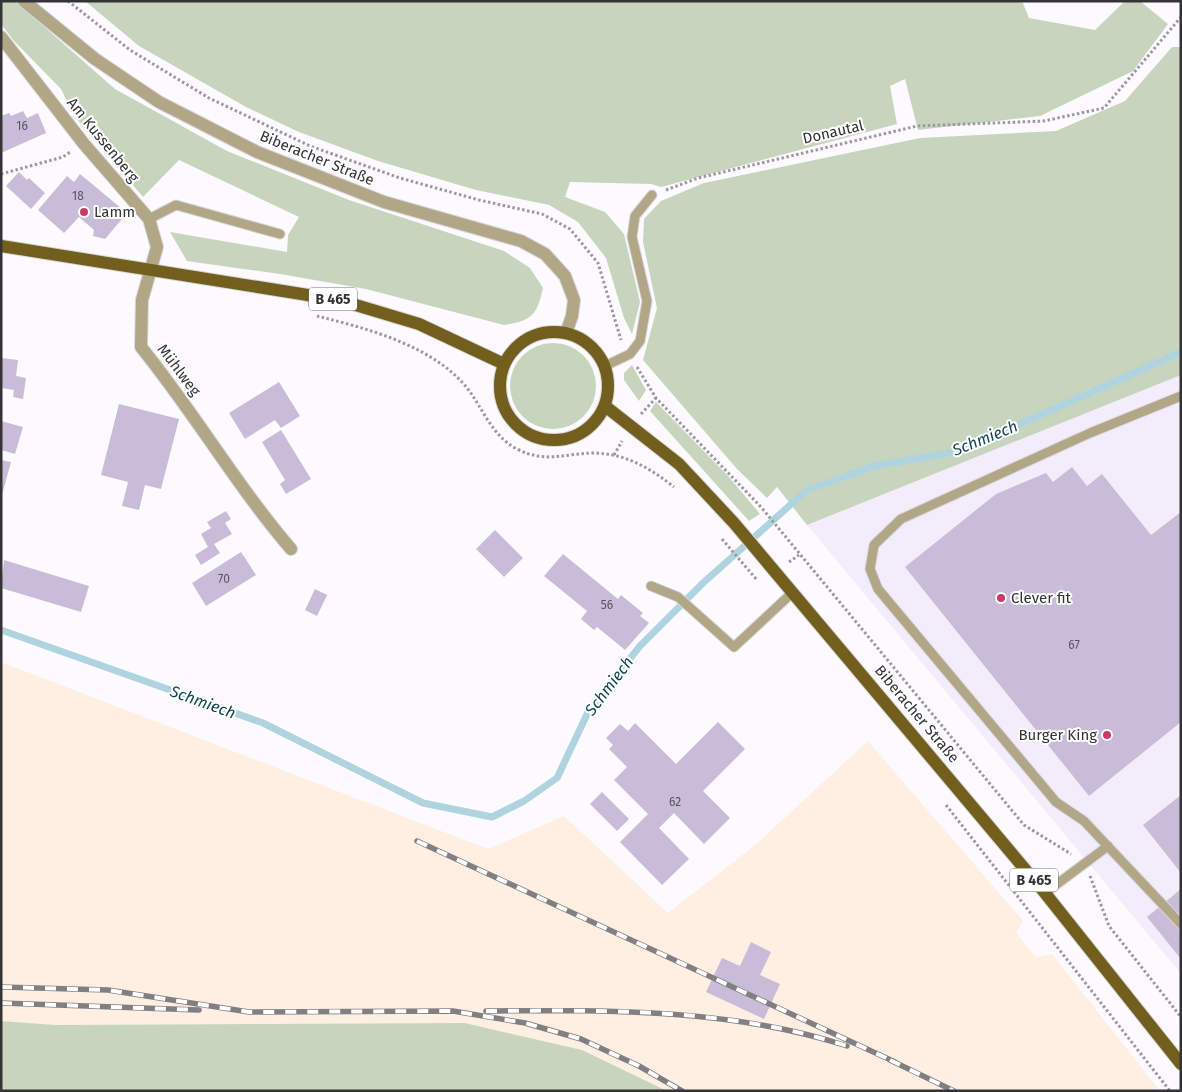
<svg xmlns="http://www.w3.org/2000/svg" width="1182" height="1092" font-family="'Fira Sans',sans-serif">
<style>
.built{fill:#f3edfb}
.industrial{fill:#ffeee2}
.green{fill:#c7d4be}
.lines{fill:none;stroke-linecap:round;stroke-linejoin:round}
.stream{stroke:#afd4df;stroke-width:7}
.building{fill:#c9bcd9}
.service-casing{stroke:#d8d6db;stroke-width:11}
.minor-casing{stroke:#d8d6db;stroke-width:14}
.tertiary-casing{stroke:#d8d6db;stroke-width:14}
.primary-casing{stroke:#d8d6db;stroke-width:14}
.path{stroke:#9c9a9e;stroke-width:3;stroke-dasharray:2.5 2.5;stroke-linecap:butt}
.service{stroke:#b1a686;stroke-width:9}
.minor{stroke:#b1a686;stroke-width:12}
.tertiary{stroke:#b1a686;stroke-width:12}
.primary{stroke:#735f1d;stroke-width:12}
.rail-casing{stroke:#817f82;stroke-width:5.5}
.rail{stroke:#fff;stroke-width:4;stroke-dasharray:11;stroke-linecap:butt}
.poi-dot{fill:#c83b69;stroke:#fff;stroke-width:2}
.labels{text-anchor:middle;dominant-baseline:central;stroke-width:4;stroke-linejoin:round;paint-order:stroke}
.number-label{font-size:12px;fill:#59555e}
.shield{fill:#fff;stroke:#717072;stroke-width:1}
.shield-label{font-size:14px;font-weight:bold;fill:#343335}
.street-label{font-size:15px;fill:#343335;stroke:#fff}
.poi-label{font-size:15px;fill:#343335;stroke:#fff;text-anchor:start}
.water-label{font-size:16px;font-style:italic;fill:#104653;stroke:#fff}
</style>
<rect width="100%" height="100%" fill="#fcfaff"/>
<polygon class="built" points="1181,375 1181,974 807,525"/>
<polygon class="industrial" points="1,662 488,849 564,816 668,913 754,846 868,741 1023,921 1016,933 1036,957 1052,954 1160,1091 667,1091 582,1050 465,1023 55,1025 1,1021"/>
<g class="green">
<path d="M 1,1 L 15,1 L 115,89 L 227,151 L 349,200 L 504,251 L 530,268 L 543,288 C 537,315 532,321 504,325 L 366,289 L 280,274 L 187,261 L 170,232 L 287,252 L 288,235 L 299,217 L 179,160 L 143,197 L 75,117 L 61,89 L 14,41 L 1,24 Z"/>
<polygon points="85,1 1022,1 1029,18 1095,30 1125,1 1140,1 1168,24 1133,71 1040,116 918,130 905,79 890,86 897,124 661,187 651,184 570,182 565,197 605,212 624,234 640,302 632,334 624,318 606,258 578,222 549,205 476,190 378,161 299,132 246,107 139,46"/>
<polygon points="1172,47 1181,47 1181,375 807,525 777,487 767,498 737,469 643,360 657,308 643,242 644,219 661,201 704,183 920,138 1056,131 1125,101"/>
<circle cx="553" cy="386" r="43"/>
<polygon points="632,365 646,390 639,401 624,380 624,373"/>
<polygon points="656,402 729,477 760,514 749,521 650,411"/>
<polygon points="1,1021 55,1025 465,1023 582,1050 667,1091 1,1091"/>
</g>
<g class="lines">
<polyline class="stream" points="1,630 263,723 423,803 492,817 524,801 557,778 589,710 640,646 703,583 807,490 874,466 960,451 1181,352"/>
</g>
<g class="building">
<polygon points="23,111 27,118 38,113 46,133 1,153 1,116 9,113 11,116"/>
<polygon points="19,172 27,180 29,178 45,193 31,209 6,186"/>
<polygon points="80,174 127,213 105,239 93,236 94,230 79,217 64,233 38,210 67,176 74,182"/>
<polygon points="1,358 18,360 16,376 26,378 23,399 13,397 14,390 1,388"/>
<polygon points="279,382 300,416 281,428 275,420 245,439 229,413"/>
<polygon points="119,404 179,419 161,489 145,485 139,510 122,506 128,482 101,475"/>
<polygon points="1,421 23,427 15,454 1,450"/>
<polygon points="281,430 311,479 286,494 280,484 285,480 262,442"/>
<polygon points="1,460 11,462 2,495 1,495"/>
<polygon points="1072,467 1087,486 1102,474 1151,535 1181,512 1181,722 1089,796 905,567 996,494 1046,473 1053,482"/>
<polygon points="226,511 231,519 225,523 232,534 214,544 220,553 201,565 195,555 208,547 201,534 211,528 207,522"/>
<polygon points="495,530 523,558 504,577 476,549"/>
<polygon points="241,552 256,575 206,606 192,583"/>
<polygon points="563,554 618,599 621,595 643,613 640,616 649,623 625,650 597,627 594,630 581,619 587,611 544,576"/>
<polygon points="4,560 89,586 81,612 1,588"/>
<polygon points="315,589 327,595 317,616 305,610"/>
<polygon points="718,722 745,749 703,791 730,818 704,844 674,813 659,828 689,859 662,885 620,842 648,814 614,780 627,767 609,749 613,745 606,738 620,724 628,731 635,723 676,764"/>
<polygon points="602,792 629,819 617,831 590,804"/>
<polygon points="1181,795 1181,873 1143,825"/>
<polygon points="1181,889 1181,959 1147,917"/>
<polygon points="751,942 771,952 760,975 780,984 764,1019 706,992 722,958 740,966"/>
</g>
<g class="lines">
<g class="service-casing">
<g id="service">
<polyline points="149,219 176,205 280,234"/>
<polyline points="605,366 630,354 640,341 647,301 632,237 635,216 652,195"/>
<polyline points="1181,396 1090,433 901,519 874,545 870,569 878,589 1056,802 1084,821 1181,924"/>
<polyline points="651,586 678,597 734,647 793,592"/>
<polyline points="1045,893 1108,846"/>
</g>
</g>
<g class="minor-casing">
<path id="minor" d="M 1,37 L 84,144 L 149,219 L 157,247 L 142,300 L 141,347 C 194,412 236,485 291,549"/>
</g>
<g class="tertiary-casing">
<polyline id="tertiary" points="24,1 95,59 159,102 257,152 384,202 521,241 545,254 565,276 574,300 572,316 566,333"/>
</g>
<g class="primary-casing">
<g id="primary">
<polyline points="1,246 339,300 419,324 504,364"/>
<circle cx="554" cy="386" r="54"/>
<polyline points="605,406 679,464 734,523 1045,893 1181,1064"/>
</g>
</g>
<g class="path">
<polyline points="68,1 130,50 209,98 310,146 400,178 479,200 542,214 570,229 598,263 621,340"/>
<polyline points="1,174 63,157 70,152"/>
<polyline points="666,190 698,178 917,126 1044,121 1104,108 1181,17"/>
<path d="M 317,316 C 365,328 423,343 459,379 C 481,400 488,434 517,449 C 546,464 565,453 595,453 C 626,454 650,468 674,487"/>
<polyline points="637,367 656,398 761,507 1024,825 1071,854"/>
<polyline points="641,414 656,398"/>
<polyline points="614,455 622,441"/>
<polyline points="722,539 757,580"/>
<polyline points="789,562 799,555"/>
<polyline points="946,805 1170,1091"/>
<polyline points="1090,876 1109,926 1181,1017"/>
</g>
<use href="#service" class="service"/>
<use href="#minor" class="minor"/>
<use href="#tertiary" class="tertiary"/>
<use href="#primary" class="primary"/>
<g class="rail-casing">
<g id="rail">
<polyline points="417,841 895,1062"/>
<polyline points="1,987 108,990 249,1012 453,1011 525,1023 581,1039 639,1066 682,1091"/>
<polyline points="1,1003 199,1010"/>
<path d="M 486,1011 C 607,1010 730,1008 847,1046"/>
<polyline points="890,1060 954,1091"/>
</g>
</g>
<use href="#rail" class="rail"/>
</g>
<g class="poi-dot">
<circle cx="84" cy="212" r="5"/>
<circle cx="1001" cy="598" r="5"/>
<circle cx="1107" cy="735" r="5"/>
</g>
<g class="labels">
<g class="number-label">
<text x="22" y="126">16</text>
<text x="78" y="196">18</text>
<text x="224" y="579">70</text>
<text x="607" y="605">56</text>
<text x="1074" y="645">67</text>
<text x="675" y="802">62</text>
</g>
<g class="shield">
<rect x="309" y="287.5" width="48" height="23" rx="4"/>
<rect x="1010" y="868.5" width="48" height="23" rx="4"/>
</g>
<g class="shield-label">
<text x="333" y="299">B 465</text>
<text x="1034" y="880">B 465</text>
</g>
<g class="street-label">
<text transform="translate(833 132) rotate(-13)">Donautal</text>
<text transform="translate(103 140) rotate(51)">Am Kussenberg</text>
<text transform="translate(317 158) rotate(22)">Biberacher Straße</text>
<text transform="translate(179 370) rotate(53)">Mühlweg</text>
<text transform="translate(917 714) rotate(50)">Biberacher Straße</text>
</g>
<g class="poi-label">
<text x="94" y="212">Lamm</text>
<text x="1011" y="598">Clever fit</text>
<text x="1097" y="735" text-anchor="end">Burger King</text>
</g>
<g class="water-label">
<text transform="translate(985 438) rotate(-22)">Schmiech</text>
<text transform="translate(609 686) rotate(-53)">Schmiech</text>
<text transform="translate(203 702) rotate(20)">Schmiech</text>
</g>
</g>
<rect width="1182" height="1092" fill="none" stroke="#343335" stroke-width="5"/>
</svg>
